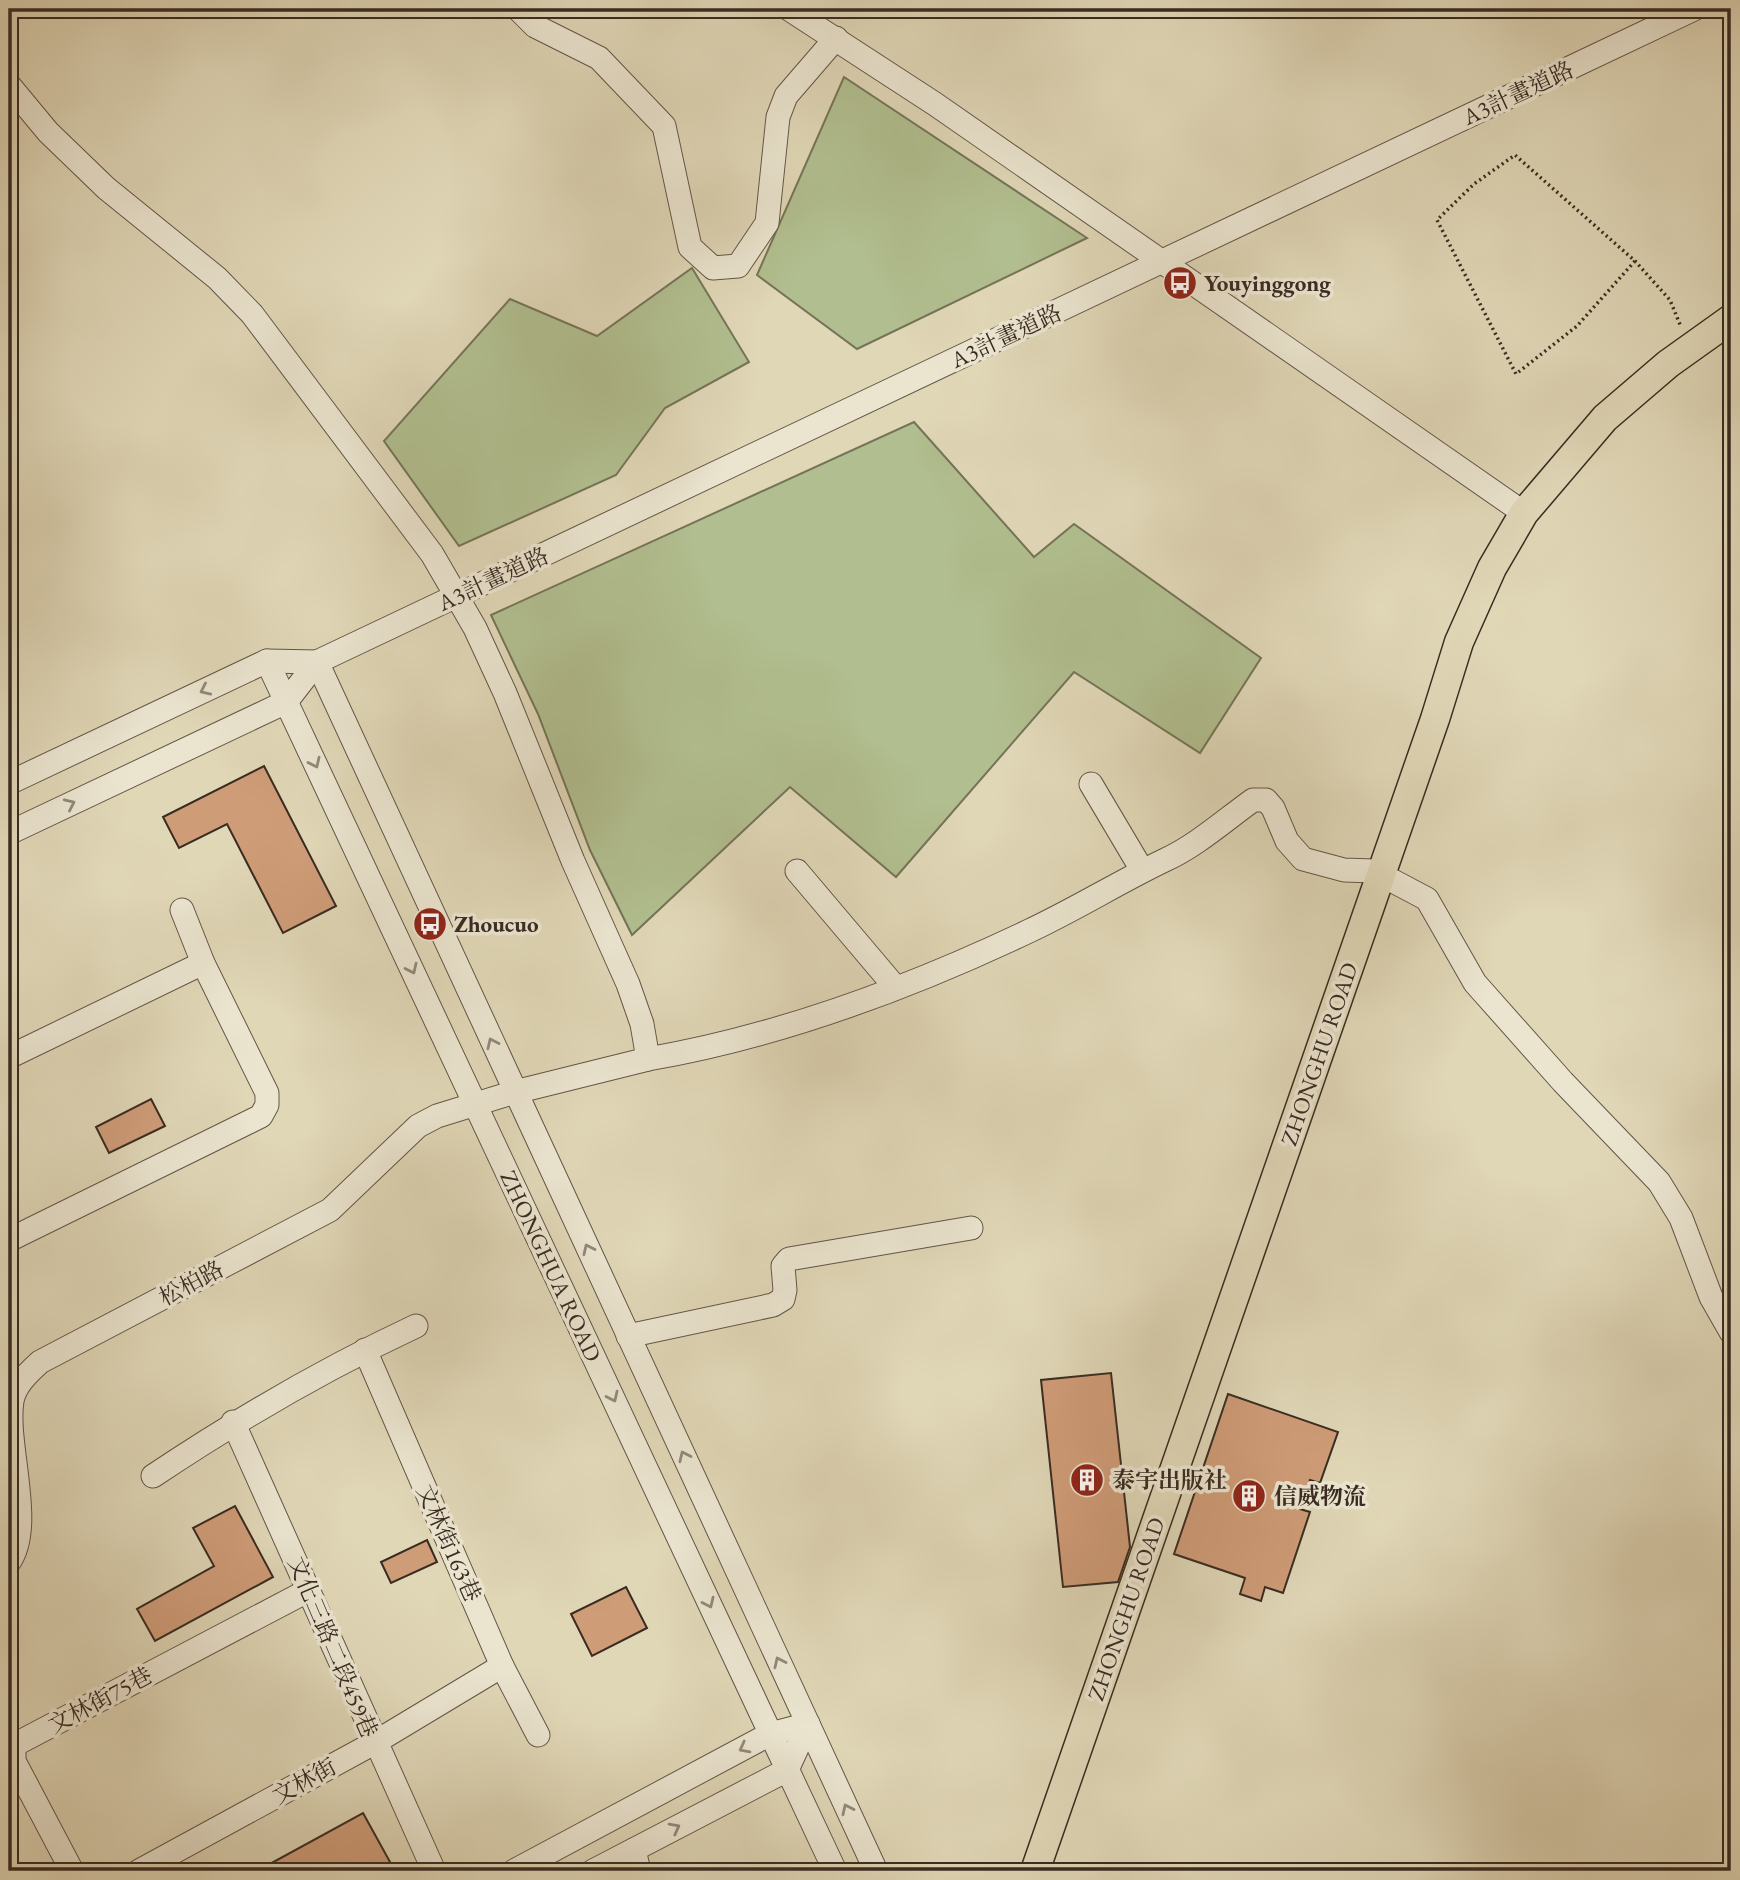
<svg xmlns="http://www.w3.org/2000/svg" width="1740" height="1880" font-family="'EB Garamond','Noto Serif TC',serif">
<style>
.green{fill:#b1be8f;stroke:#757458;stroke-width:2}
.building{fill:#cf9c78;stroke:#392b22;stroke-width:2}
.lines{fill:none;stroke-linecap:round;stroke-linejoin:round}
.minor-casing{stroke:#635647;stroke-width:25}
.major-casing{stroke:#392b22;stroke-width:31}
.path{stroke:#392b22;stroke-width:3.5;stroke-dasharray:2 3.5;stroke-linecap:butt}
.minor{stroke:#ebe5d0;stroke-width:23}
.major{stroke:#e0d7b7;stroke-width:28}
.oneway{stroke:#928879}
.labels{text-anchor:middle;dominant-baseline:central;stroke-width:7;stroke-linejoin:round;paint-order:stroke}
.street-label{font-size:23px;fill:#392b22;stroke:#ebe5d0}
.poi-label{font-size:23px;font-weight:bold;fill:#392b22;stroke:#ebe5d0;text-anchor:start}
</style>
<rect width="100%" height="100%" fill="#e0d7b7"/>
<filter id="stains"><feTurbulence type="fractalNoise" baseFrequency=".00286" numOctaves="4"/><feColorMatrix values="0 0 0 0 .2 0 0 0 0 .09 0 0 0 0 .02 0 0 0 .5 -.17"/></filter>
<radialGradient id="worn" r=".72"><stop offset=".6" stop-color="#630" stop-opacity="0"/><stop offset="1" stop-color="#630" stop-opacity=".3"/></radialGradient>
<g class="green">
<polygon points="844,77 1087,238 857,349 757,275"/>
<polygon points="692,268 749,362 665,408 616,475 459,546 384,441 510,299 597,336"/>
<polygon points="914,422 1034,557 1074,524 1261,658 1200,753 1074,672 896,877 790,787 632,935 590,850 538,714 491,615"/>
</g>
<g class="building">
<polygon points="264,766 336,906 283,933 227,824 179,848 163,817"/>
<polygon points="151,1099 165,1126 109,1153 96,1127"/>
<polygon points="1111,1373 1130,1547 1118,1582 1063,1587 1041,1380"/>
<polygon points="1228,1394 1338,1432 1320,1483 1310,1480 1300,1509 1310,1512 1283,1593 1265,1587 1261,1601 1240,1594 1245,1578 1174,1554"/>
<polygon points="235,1506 273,1577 155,1641 137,1609 214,1566 193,1528"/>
<polygon points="427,1540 437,1562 391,1583 381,1562"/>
<polygon points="626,1587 647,1628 592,1656 571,1614"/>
<polygon points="363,1813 395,1871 257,1871"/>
</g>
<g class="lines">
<g class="minor-casing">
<g id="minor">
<polyline points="518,9 535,26 599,58 664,126 690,247 713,268 738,266 767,223 778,117 786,96 836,38"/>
<polyline points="789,9 935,104 1524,513"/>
<path d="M 9,85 L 48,132 L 106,188 L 217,278 L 252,314 L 432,554 L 475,628 L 505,693 L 573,861 L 628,984 L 642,1024 L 648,1059 L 515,1092 L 437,1116 L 418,1126 L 330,1210 L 40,1362 C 28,1373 15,1385 12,1401 C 5,1444 35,1526 9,1562"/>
<polyline points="267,661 835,1871"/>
<polyline points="317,662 876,1871"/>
<polyline points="9,783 267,661 317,662"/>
<polyline points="1091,784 1142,870"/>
<polyline points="9,833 286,702 317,662 1694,9"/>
<polyline points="797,871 896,988"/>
<polyline points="9,1057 203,963"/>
<path d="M 648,1059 C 781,1036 907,989 1029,931 C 1076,909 1119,882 1165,860 C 1196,846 1225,820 1253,800 L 1266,800 L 1273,808 L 1287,841 L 1303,859 L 1344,870 L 1374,871 L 1427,899 L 1475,983 L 1563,1082 L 1659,1182 L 1681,1218 L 1711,1297 L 1731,1332"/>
<polyline points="9,1240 261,1116 267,1105 267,1093 203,963 182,910"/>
<polyline points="628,1336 773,1305 783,1299 785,1290 783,1266 789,1259 971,1228"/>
<polyline points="365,1350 502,1666 538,1735"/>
<polyline points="233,1422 434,1871"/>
<path d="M 153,1476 C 237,1420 324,1369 416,1326"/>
<polyline points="634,1850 639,1871"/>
<polyline points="72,1871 14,1761 14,1749 18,1743 309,1590"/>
<polyline points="139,1871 374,1743 502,1666"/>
<polyline points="514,1871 770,1734 808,1724"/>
<polyline points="593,1871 787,1770 808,1724"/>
</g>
</g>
<g class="major-casing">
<polyline id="major" points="1035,1871 1435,719 1459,642 1492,568 1524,513 1605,418 1668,364 1731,319"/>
</g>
<polyline class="path" points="1635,261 1577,326 1516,374 1437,220 1474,184 1515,155 1635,261 1670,300 1681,327"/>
<use href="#minor" class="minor"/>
<use href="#major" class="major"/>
</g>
<defs><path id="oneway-chevron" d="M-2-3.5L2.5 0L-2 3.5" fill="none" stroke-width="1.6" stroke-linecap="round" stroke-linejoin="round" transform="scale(1.75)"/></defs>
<g class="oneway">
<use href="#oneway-chevron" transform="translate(205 690) rotate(155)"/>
<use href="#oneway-chevron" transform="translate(315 763) rotate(65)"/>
<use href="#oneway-chevron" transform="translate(70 804) rotate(-25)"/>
<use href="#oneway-chevron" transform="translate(412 969) rotate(65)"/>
<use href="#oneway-chevron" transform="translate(492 1043) rotate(-115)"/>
<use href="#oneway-chevron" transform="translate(588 1249) rotate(-115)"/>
<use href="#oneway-chevron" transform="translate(613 1397) rotate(65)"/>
<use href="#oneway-chevron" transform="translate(684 1456) rotate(-115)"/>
<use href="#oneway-chevron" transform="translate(709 1603) rotate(65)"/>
<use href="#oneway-chevron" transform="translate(779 1662) rotate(-115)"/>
<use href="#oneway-chevron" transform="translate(744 1748) rotate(152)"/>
<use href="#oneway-chevron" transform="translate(847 1809) rotate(-115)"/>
<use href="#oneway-chevron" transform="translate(675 1828) rotate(-28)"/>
</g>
<defs>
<g id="bus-disc" transform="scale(1.75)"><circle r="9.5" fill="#8f2418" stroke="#ebe5d0"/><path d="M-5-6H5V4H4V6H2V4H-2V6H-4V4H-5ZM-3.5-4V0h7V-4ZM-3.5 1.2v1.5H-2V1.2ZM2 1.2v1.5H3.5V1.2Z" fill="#fff"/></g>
<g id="building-disc" transform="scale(1.75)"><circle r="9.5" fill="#8f2418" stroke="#ebe5d0"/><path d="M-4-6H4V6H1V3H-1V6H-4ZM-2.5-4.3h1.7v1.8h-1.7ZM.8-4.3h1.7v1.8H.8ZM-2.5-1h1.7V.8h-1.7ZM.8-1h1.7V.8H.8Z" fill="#fff"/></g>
</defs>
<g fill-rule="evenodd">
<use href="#bus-disc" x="1180" y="283"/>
<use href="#bus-disc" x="430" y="924"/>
<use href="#building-disc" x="1087" y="1480"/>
<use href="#building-disc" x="1249" y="1496"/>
</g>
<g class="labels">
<g class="street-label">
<text transform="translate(1518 93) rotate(-25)">A3計畫道路</text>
<text transform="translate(1006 336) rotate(-25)">A3計畫道路</text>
<text transform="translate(493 579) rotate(-25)">A3計畫道路</text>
<text transform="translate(1319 1054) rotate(-71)">ZHONGHU ROAD</text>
<text transform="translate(551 1266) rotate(65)">ZHONGHUA ROAD</text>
<text transform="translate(191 1283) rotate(-28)">松柏路</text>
<text transform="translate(449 1543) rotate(66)">文林街163巷</text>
<text transform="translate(1126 1609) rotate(-71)">ZHONGHU ROAD</text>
<text transform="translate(333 1647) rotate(67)">文化三路二段459巷</text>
<text transform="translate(100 1700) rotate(-28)">文林街75巷</text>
<text transform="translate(304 1781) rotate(-29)">文林街</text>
</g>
<g class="poi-label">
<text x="1204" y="283">Youyinggong</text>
<text x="454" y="924">Zhoucuo</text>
<text x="1112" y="1480">泰宇出版社</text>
<text x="1274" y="1496">信威物流</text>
</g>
</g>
<rect width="1740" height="1880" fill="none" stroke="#e0d7b7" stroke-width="35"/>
<rect x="10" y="10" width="1719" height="1859" fill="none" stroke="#392b22" stroke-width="3.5"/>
<rect x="18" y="18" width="1705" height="1845" fill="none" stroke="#392b22" stroke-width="2"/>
<rect width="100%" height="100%" filter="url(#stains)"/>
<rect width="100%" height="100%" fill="url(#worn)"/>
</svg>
